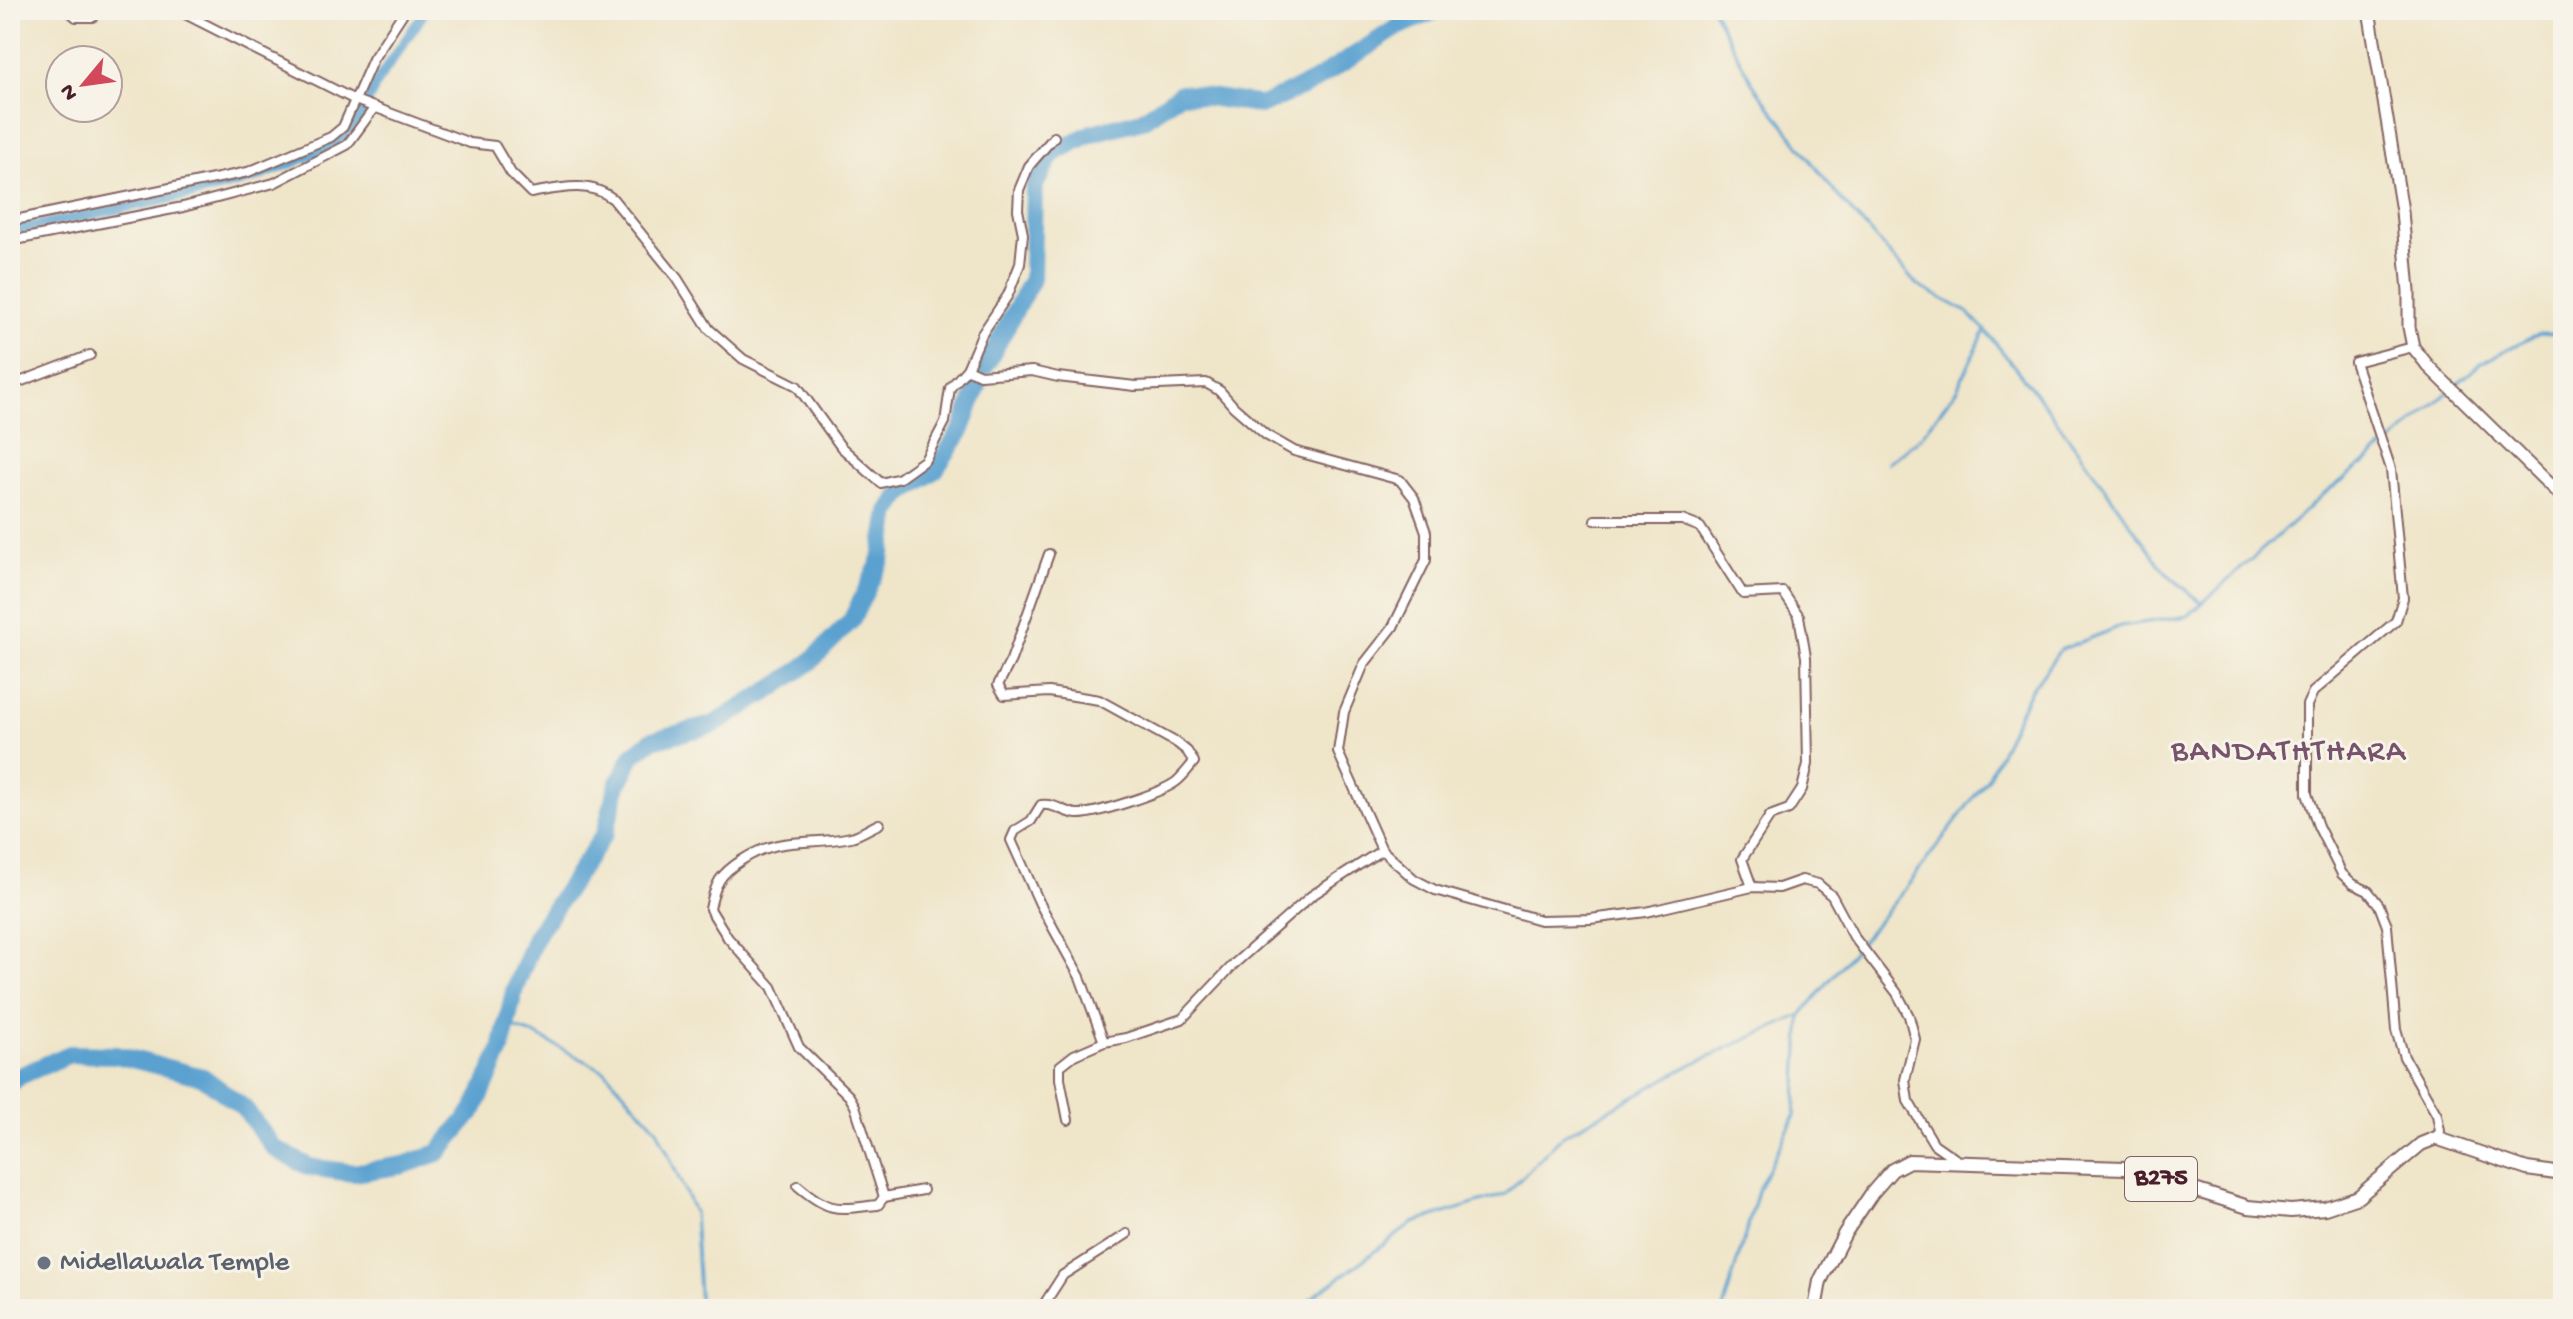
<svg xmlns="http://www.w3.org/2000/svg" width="2573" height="1319" font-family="'Gochi Hand',sans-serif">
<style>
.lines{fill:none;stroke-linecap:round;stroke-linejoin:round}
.stream{stroke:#5aa1d0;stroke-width:3}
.canal{stroke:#5aa1d0;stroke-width:10}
.river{stroke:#5aa1d0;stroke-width:18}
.street-casing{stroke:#846462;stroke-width:12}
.secondary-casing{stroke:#846462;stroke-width:15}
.primary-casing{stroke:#846462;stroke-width:16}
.street{stroke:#fff;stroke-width:8}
.secondary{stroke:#fff;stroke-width:11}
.primary{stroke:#fff;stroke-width:12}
.worship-dot{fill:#6b7280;stroke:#f7f3e8;stroke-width:3}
.labels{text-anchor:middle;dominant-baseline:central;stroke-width:6;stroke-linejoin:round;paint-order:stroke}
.shield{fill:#f7f3e8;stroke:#7e5f64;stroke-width:2}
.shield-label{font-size:26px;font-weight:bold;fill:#4a1f2b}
.worship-label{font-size:28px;fill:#5b616d;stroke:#f7f3e8;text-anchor:start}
.quarter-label{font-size:32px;letter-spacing:2px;fill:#77546c;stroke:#f7f3e8}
</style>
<rect width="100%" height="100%" fill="#f7f3e8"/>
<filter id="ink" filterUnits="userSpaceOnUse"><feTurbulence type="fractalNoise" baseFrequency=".0125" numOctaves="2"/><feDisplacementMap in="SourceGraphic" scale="16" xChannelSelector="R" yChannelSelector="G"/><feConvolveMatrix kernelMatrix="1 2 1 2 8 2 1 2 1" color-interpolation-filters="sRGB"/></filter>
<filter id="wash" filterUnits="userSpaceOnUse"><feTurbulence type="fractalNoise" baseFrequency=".006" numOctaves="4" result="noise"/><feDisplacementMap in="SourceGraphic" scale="32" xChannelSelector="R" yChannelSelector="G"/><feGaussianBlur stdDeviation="1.8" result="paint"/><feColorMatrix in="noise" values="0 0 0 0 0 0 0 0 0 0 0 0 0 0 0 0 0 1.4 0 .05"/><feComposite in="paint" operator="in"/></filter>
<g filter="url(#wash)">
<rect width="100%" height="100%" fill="#efe5c9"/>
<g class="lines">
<g class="stream">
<polyline points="1713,10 1754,86 1836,194 1917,285 1967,312 1985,330 2048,409 2165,572 2202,603"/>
<polyline points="2454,387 2480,364 2540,333 2563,334"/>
<polyline points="1888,463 1919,439 1957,389 1985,330"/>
<polyline points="505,1025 534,1034 606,1072 657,1129 694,1212 700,1309"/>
<polyline points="1297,1309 1413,1223 1506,1194 1562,1136 1692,1064 1801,1015 1905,889 1988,778 2029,693 2060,650 2121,626 2188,616 2323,495 2393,441 2448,392"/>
<polyline points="1723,1309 1759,1188 1795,1116 1801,1015"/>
</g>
<polyline class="canal" points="10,231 203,192 254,178 319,152 337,141 359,119 377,82 426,10"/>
<g class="river">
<polyline points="985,367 1032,279 1034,187 1052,154 1092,133 1142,120 1181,93 1262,105 1313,82 1398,27 1437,10"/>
<polyline points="10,1084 20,1076 70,1054 116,1055 203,1077 244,1108 274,1148 309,1167 353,1173 404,1165 438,1153 474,1110 501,1050 514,991 535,937 605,833 617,787 632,756 652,740 713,725 775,687 809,663 851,621 881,560 889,511 900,495 935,470 962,429 979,383"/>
</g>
</g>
</g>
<g filter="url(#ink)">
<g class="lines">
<g class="street-casing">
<g id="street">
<polyline points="68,10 76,17 93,17 102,10"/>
<polyline points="177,10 355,100 373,59 405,10"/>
<path d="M 10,221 L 248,172 L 331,137 L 343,127 L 355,100 L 470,143 L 495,146 L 511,173 L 531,193 C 559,188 590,180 613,199 L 677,278 L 709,329 L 743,359 L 797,386 L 841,447 L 881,483 L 900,478 L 925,460 L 945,422 L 950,388 L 967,369 L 982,334 L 1008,295 L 1020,264 L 1023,234 L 1018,210 L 1019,190 L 1029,166 L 1054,137"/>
<polyline points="10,241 183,207 274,183 347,145 375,107"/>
<polyline points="2413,347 2355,362 2391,469 2403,598 2396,621 2313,692 2307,705 2307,794 2318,826 2342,874 2353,884 2368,891 2379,905 2387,926 2396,1030 2404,1057 2437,1115 2440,1131 2436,1138"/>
<polyline points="967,369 980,375 1032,371 1058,377 1135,386 1206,383 1220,391 1234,407 1266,435 1294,451 1400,480 1414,498 1426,532 1426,560 1393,627 1364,664 1344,712 1338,752 1382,850 1414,879 1435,890 1540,920 1590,919 1646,912 1752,887 1779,888 1802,880 1818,884 1832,896 1854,937 1897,993 1909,1016 1915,1039 1905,1080 1908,1101 1934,1144 1957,1160"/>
<polyline points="10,380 22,381 90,355"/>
<polyline points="1595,520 1682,520 1700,527 1743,594 1783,592 1799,616 1806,657 1808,764 1802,789 1789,809 1770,816 1742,859 1752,887"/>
<path d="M 1049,554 L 1011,660 L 998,685 L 1004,695 L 1049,692 L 1099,700 L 1177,743 L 1187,751 L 1194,762 C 1189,768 1183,776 1177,781 C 1164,792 1094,815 1077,814 C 1064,813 1055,803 1041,805 L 1031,821 L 1015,831 L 1011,840 L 1040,904 L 1080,977 L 1104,1042"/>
<path d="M 879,824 C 870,828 860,835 851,837 C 810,846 780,835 742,860 C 720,874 715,883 710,909 L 728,938 L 772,987 L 799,1047 L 849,1096 L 855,1106 L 884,1197 L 923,1190"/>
<polyline points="1068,1120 1060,1079 1060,1066 1074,1055 1104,1042 1126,1038 1182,1019 1234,964 1311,896 1382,850"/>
<path d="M 798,1186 C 831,1214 838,1209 878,1205 L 884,1197"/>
<polyline points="1041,1309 1063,1275 1127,1234"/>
<polyline points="2556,1309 2563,1302"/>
</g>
</g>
<g class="secondary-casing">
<polyline id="secondary" points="2369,10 2402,211 2409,291 2409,327 2413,347 2429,367 2563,498"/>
</g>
<g class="primary-casing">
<g id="primary">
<polyline points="10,1301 20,1309"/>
<polyline points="1815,1309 1820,1281 1845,1233 1872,1193 1892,1170 1909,1161 2125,1168 2248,1207 2291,1211 2325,1208 2358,1197 2421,1144 2436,1138 2527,1169 2563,1174"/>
</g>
</g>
<use href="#street" class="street"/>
<use href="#secondary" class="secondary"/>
<use href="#primary" class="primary"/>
</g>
</g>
<circle class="worship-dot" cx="44" cy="1263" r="8"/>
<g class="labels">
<rect class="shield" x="2125" y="1157" width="72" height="44" rx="6"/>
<g class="shield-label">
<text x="2161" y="1179">B275</text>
</g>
<g class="worship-label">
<text x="60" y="1263">Midellawala Temple</text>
</g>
<g class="quarter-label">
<text x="2289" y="753">BANDATHTHARA</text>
</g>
</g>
<rect width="2573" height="1319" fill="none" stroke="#f7f3e8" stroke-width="40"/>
<g transform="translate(84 84) rotate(241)"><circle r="38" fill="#f7f3e8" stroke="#b29e9c" stroke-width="2"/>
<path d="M0-6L14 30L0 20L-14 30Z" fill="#d1495b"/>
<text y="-12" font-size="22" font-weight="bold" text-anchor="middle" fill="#4a1f2b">N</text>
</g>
</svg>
